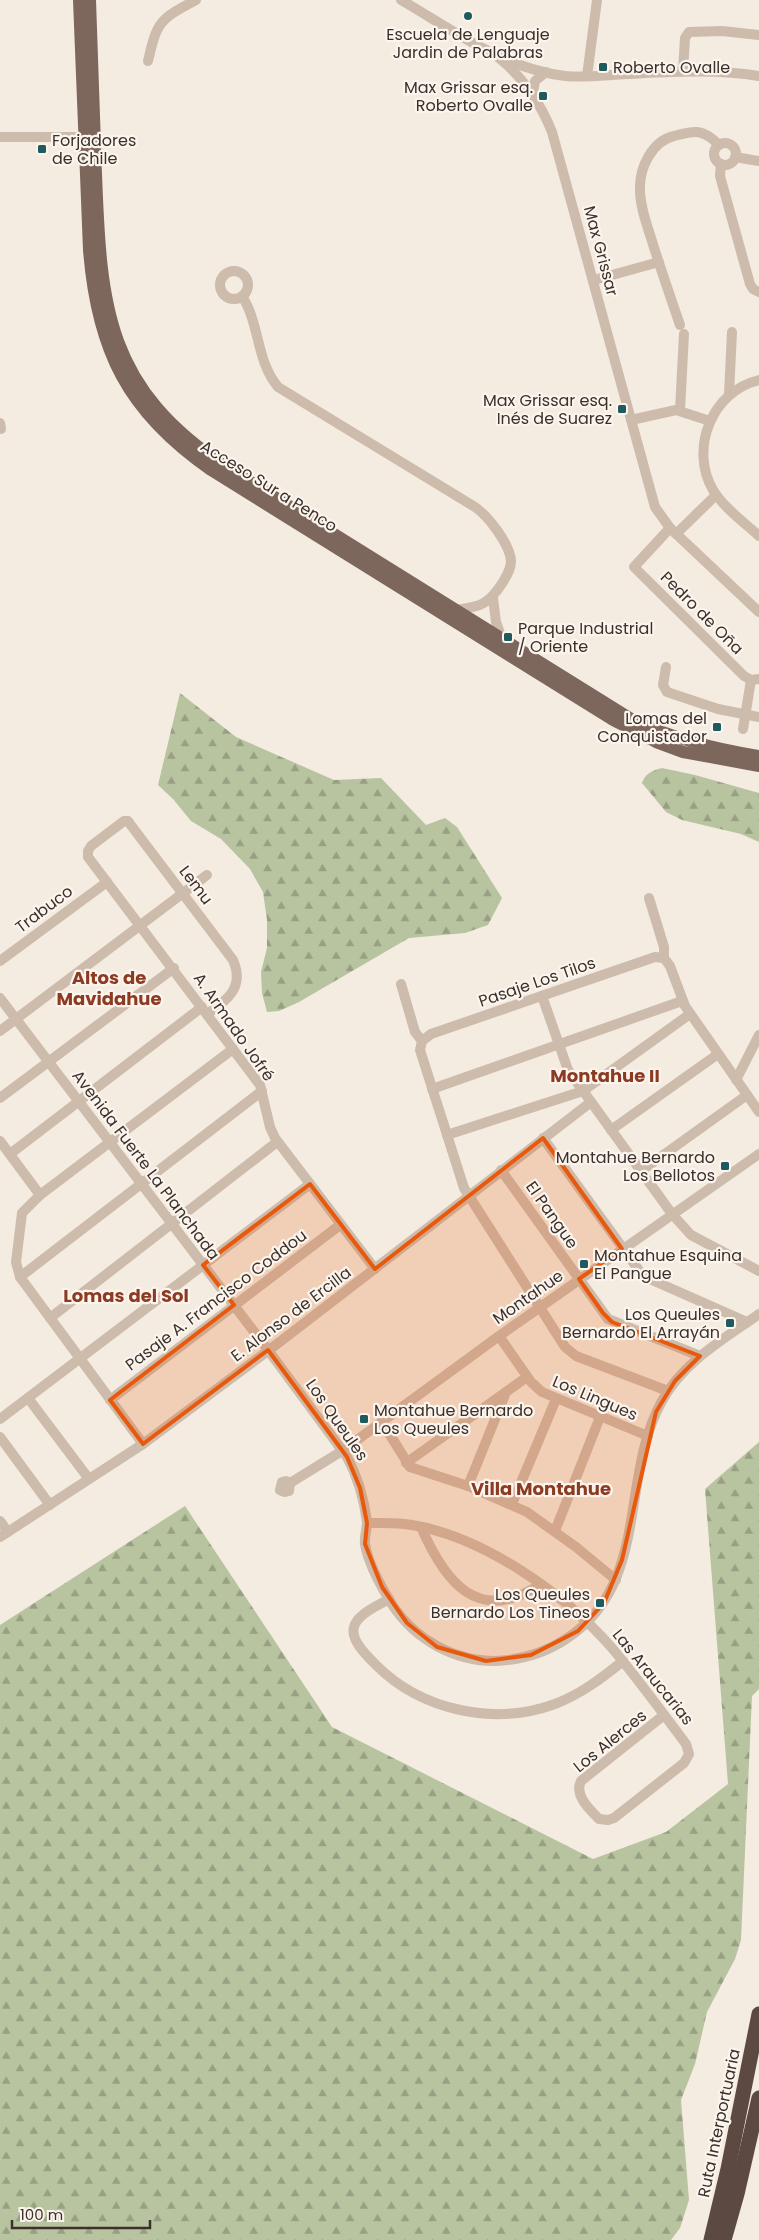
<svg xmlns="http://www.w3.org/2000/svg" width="759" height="2240" font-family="Poppins,sans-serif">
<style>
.forest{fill:url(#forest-firs)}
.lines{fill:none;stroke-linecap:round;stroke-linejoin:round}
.minor{stroke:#cdbbac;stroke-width:10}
.major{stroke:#7d675c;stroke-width:12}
.highway{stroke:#5c4a42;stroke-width:15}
.marked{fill:#e8590c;fill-opacity:0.2;stroke:#e8590c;stroke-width:4;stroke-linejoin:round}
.poi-dot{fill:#1f5a5e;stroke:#fbf5ee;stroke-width:2}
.labels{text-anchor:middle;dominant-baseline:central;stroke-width:4.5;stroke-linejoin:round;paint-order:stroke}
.poi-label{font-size:16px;fill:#3b302b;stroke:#fbf5ee;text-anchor:end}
.street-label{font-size:16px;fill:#3b302b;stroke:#fbf5ee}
.neighbourhood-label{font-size:18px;font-weight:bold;fill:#8c3b22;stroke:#fbf5ee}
</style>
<defs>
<pattern id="forest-firs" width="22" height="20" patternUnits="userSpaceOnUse" patternTransform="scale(1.25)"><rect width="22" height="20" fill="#b8c4a0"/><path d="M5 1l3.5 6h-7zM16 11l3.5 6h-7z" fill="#97a083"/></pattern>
</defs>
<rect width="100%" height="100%" fill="#f4ebe1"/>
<g class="forest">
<polygon points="180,693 236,737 334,780 381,778 426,825 445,818 457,827 502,898 488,925 465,933 409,938 299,1002 279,1011 267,1012 262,993 261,972 267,948 267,920 263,892 250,869 221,839 191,821 173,799 158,785"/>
<path d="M 662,768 L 695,775 L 759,793 L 759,842 L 741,834 L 682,820 L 666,812 L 642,783 C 646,773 651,771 662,768 Z"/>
<polygon points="759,1442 759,1689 752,1696 741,1940 735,1959 707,2012 695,2064 681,2100 689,2200 680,2228 671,2240 0,2240 0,1625 185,1506 332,1727 593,1859 666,1832 728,1784 705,1489"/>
</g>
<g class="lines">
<g class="minor">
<path d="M 401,0 C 453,30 504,69 565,76 C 585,78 606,75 626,74 C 671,72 715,69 759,76"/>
<path d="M 498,57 C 523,77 540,102 552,132 L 655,507 L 670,528 L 759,612"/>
<path d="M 148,61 C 157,21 160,19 196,0"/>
<polyline points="683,71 685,38 689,32 722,31 759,35"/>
<polyline points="587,76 597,0"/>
<polyline points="533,93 535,81 546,72"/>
<polyline points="0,137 84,137"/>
<circle cx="725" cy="154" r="11"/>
<polyline points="735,157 759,161"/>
<polyline points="721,164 720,176 750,284 753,289 759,292"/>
<circle cx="234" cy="285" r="14"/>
<polyline points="594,280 659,262"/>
<path d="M 242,296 C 260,324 256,361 278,387 L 475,507 C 488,516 510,544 511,561 C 511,569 507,575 503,582 C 489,604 481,607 455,610"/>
<path d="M 680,325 C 670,296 660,267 651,238 C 646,222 640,206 640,190 C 639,168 652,141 674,136 C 696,130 703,129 719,145"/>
<path d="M 759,380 C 712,391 689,449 713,490 C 724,508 744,522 759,536"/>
<polyline points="729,394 732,332"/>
<polyline points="680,410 684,334"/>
<polyline points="631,420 676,410 710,421"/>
<polyline points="0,423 1,429"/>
<polyline points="670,528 634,567 744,676 751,680 759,679"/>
<polyline points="676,534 716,495"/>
<polyline points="493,598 496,622 502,639"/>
<polyline points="666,667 663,685 667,692 718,709 759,717"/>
<polyline points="743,729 751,680"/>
<polyline points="649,898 664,947 664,958"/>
<polyline points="664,958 655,957 431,1034 422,1041 420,1050 464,1188 565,1347 576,1356 668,1391"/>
<polyline points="664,958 670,966 685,1006 759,1112"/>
<polyline points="0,961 107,882"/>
<polyline points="401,984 415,1032 422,1041"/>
<polyline points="542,996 568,1070 672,1214 691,1235 759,1271"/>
<path d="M 0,998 L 268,1350 L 347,1457 C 358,1477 364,1499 367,1522 C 367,1529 364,1537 365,1544 C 368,1563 383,1590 393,1606 C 416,1640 454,1661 495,1661 C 520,1660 545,1653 566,1639 C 651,1584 619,1478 662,1401 C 683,1362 724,1339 759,1314"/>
<path d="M 207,1014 C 227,1000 245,988 233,960 L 130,824 L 128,821 L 124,821 L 91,846 L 88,851 L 88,857 L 260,1085 L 270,1127 L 275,1138 L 375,1269"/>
<polyline points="0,1031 207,875"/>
<polyline points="736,1080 759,1035"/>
<polyline points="432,1089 682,1001"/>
<polyline points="0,1098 174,968"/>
<polyline points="611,1130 718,1054"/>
<polyline points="447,1135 583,1091 690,1014"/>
<polyline points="543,1138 643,1276 747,1322"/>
<polyline points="0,1141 40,1195"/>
<polyline points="10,1154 202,1007"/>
<polyline points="501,1170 608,1319 700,1356"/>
<polyline points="641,1171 747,1095"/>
<polyline points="20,1277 262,1091"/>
<polyline points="50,1318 277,1142"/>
<polyline points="499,1336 531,1382 542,1392 648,1436"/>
<polyline points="28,1398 89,1479"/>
<polyline points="110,1400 340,1225"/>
<polyline points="0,1419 310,1184"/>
<polyline points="382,1422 410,1467 468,1486 527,1512 576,1547 616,1580"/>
<polyline points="0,1437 50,1505"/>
<polyline points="143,1444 20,1277 16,1262 22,1213 40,1195 233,1049"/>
<polyline points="406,1463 527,1377"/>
<polyline points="290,1483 289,1491 285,1492 280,1490 282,1482 286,1481 290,1483 342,1451 499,1336 759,1154"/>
<polyline points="468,1486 506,1392"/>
<polyline points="512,1504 556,1399"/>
<polyline points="0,1521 8,1532"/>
<path d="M 367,1523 C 382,1523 397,1522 412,1525 C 484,1537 565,1594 612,1648 C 638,1679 662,1712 686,1744 L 689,1754 L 684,1763 L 614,1818 L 608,1820 L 599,1819 C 589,1809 574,1795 581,1781 L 664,1715"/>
<path d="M 421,1527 C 445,1582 478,1626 541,1584"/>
<polyline points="555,1531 600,1417"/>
<polyline points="0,1537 143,1444 281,1341 591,1102"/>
<path d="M 389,1599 C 379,1605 357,1614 354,1627 C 350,1640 367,1656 376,1665 C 422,1711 495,1726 555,1704 C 581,1694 602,1678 623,1661"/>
</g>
<g class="major">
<path d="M 79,0 L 89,250 C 97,350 127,412 211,470 L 613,720 L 656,742 L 683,752 L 759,766"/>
<path d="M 90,0 C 92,58 94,116 96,174 C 101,308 106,388 228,468 L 633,720 C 674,739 714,749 759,756"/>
</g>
<g class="highway">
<polyline points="711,2240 728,2169 759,2014"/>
<polyline points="724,2240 737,2194 759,2098"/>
</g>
</g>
<path class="marked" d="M 543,1138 L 622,1249 L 579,1279 L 603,1313 L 612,1322 L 700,1356 L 675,1381 L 656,1412 L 622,1560 L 604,1603 L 578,1631 L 531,1655 L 486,1661 L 437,1647 L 407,1623 L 382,1587 L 365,1544 L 367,1523 L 360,1488 L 347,1457 L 268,1350 L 143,1444 L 110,1400 L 234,1305 L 203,1265 L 310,1184 L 375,1269 Z"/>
<g class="poi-dot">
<circle cx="468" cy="16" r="5"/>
<rect x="598" y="62" width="10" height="10" rx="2.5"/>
<rect x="538" y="91" width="10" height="10" rx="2.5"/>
<rect x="37" y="144" width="10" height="10" rx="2.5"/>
<rect x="617" y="404" width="10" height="10" rx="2.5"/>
<rect x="503" y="632" width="10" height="10" rx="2.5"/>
<rect x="712" y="722" width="10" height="10" rx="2.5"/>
<rect x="720" y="1161" width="10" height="10" rx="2.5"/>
<rect x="579" y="1259" width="10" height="10" rx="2.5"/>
<rect x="725" y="1318" width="10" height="10" rx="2.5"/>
<rect x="359" y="1414" width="10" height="10" rx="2.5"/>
<rect x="595" y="1598" width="10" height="10" rx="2.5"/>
</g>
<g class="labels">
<g class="poi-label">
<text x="468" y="34" text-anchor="middle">Escuela de Lenguaje<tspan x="468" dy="18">Jardin de Palabras</tspan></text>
<text x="613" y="67" text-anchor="start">Roberto Ovalle</text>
<text x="533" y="87">Max Grissar esq.<tspan x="533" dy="18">Roberto Ovalle</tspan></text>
<text x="52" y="140" text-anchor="start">Forjadores<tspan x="52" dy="18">de Chile</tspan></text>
<text x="612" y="400">Max Grissar esq.<tspan x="612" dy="18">Inés de Suarez</tspan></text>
<text x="518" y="628" text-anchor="start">Parque Industrial<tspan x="518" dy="18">/ Oriente</tspan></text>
<text x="707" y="718">Lomas del<tspan x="707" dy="18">Conquistador</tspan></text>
<text x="715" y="1157">Montahue Bernardo<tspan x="715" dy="18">Los Bellotos</tspan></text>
<text x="594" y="1255" text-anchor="start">Montahue Esquina<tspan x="594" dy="18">El Pangue</tspan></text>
<text x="720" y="1314">Los Queules<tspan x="720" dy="18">Bernardo El Arrayán</tspan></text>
<text x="374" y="1410" text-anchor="start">Montahue Bernardo<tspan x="374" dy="18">Los Queules</tspan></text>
<text x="590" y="1594">Los Queules<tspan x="590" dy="18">Bernardo Los Tineos</tspan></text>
</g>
<g class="street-label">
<text transform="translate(601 251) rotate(75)">Max Grissar</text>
<text transform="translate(269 486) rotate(32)">Acceso Sur a Penco</text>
<text transform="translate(702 613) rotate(45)">Pedro de Oña</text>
<text transform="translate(196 885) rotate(53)">Lemu</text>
<text transform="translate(44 909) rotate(-37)">Trabuco</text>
<text transform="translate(537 982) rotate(-19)">Pasaje Los Tilos</text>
<text transform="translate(234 1027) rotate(55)">A. Armado Jofré</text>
<text transform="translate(146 1165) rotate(53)">Avenida Fuerte La Planchada</text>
<text transform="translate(552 1215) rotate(55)">El Pangue</text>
<text transform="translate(528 1297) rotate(-35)">Montahue</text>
<text transform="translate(216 1300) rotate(-37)">Pasaje A. Francisco Coddou</text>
<text transform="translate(291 1314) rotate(-37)">E. Alonso de Ercilla</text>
<text transform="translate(595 1398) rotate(23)">Los Lingues</text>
<text transform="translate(337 1420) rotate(55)">Los Queules</text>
<text transform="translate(653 1677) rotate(51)">Las Araucarias</text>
<text transform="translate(610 1741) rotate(-39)">Los Alerces</text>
<text transform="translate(719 2123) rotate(-78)">Ruta Interportuaria</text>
</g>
<g class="neighbourhood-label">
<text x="109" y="977">Altos de<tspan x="109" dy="21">Mavidahue</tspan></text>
<text x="605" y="1075">Montahue II</text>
<text x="126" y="1295">Lomas del Sol</text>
<text x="541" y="1488">Villa Montahue</text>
</g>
</g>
<path d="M12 2220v8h138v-8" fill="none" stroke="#3b302b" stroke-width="2.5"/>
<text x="20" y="2220" font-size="15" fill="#3b302b" stroke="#fbf5ee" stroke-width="4" paint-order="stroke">100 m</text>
</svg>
